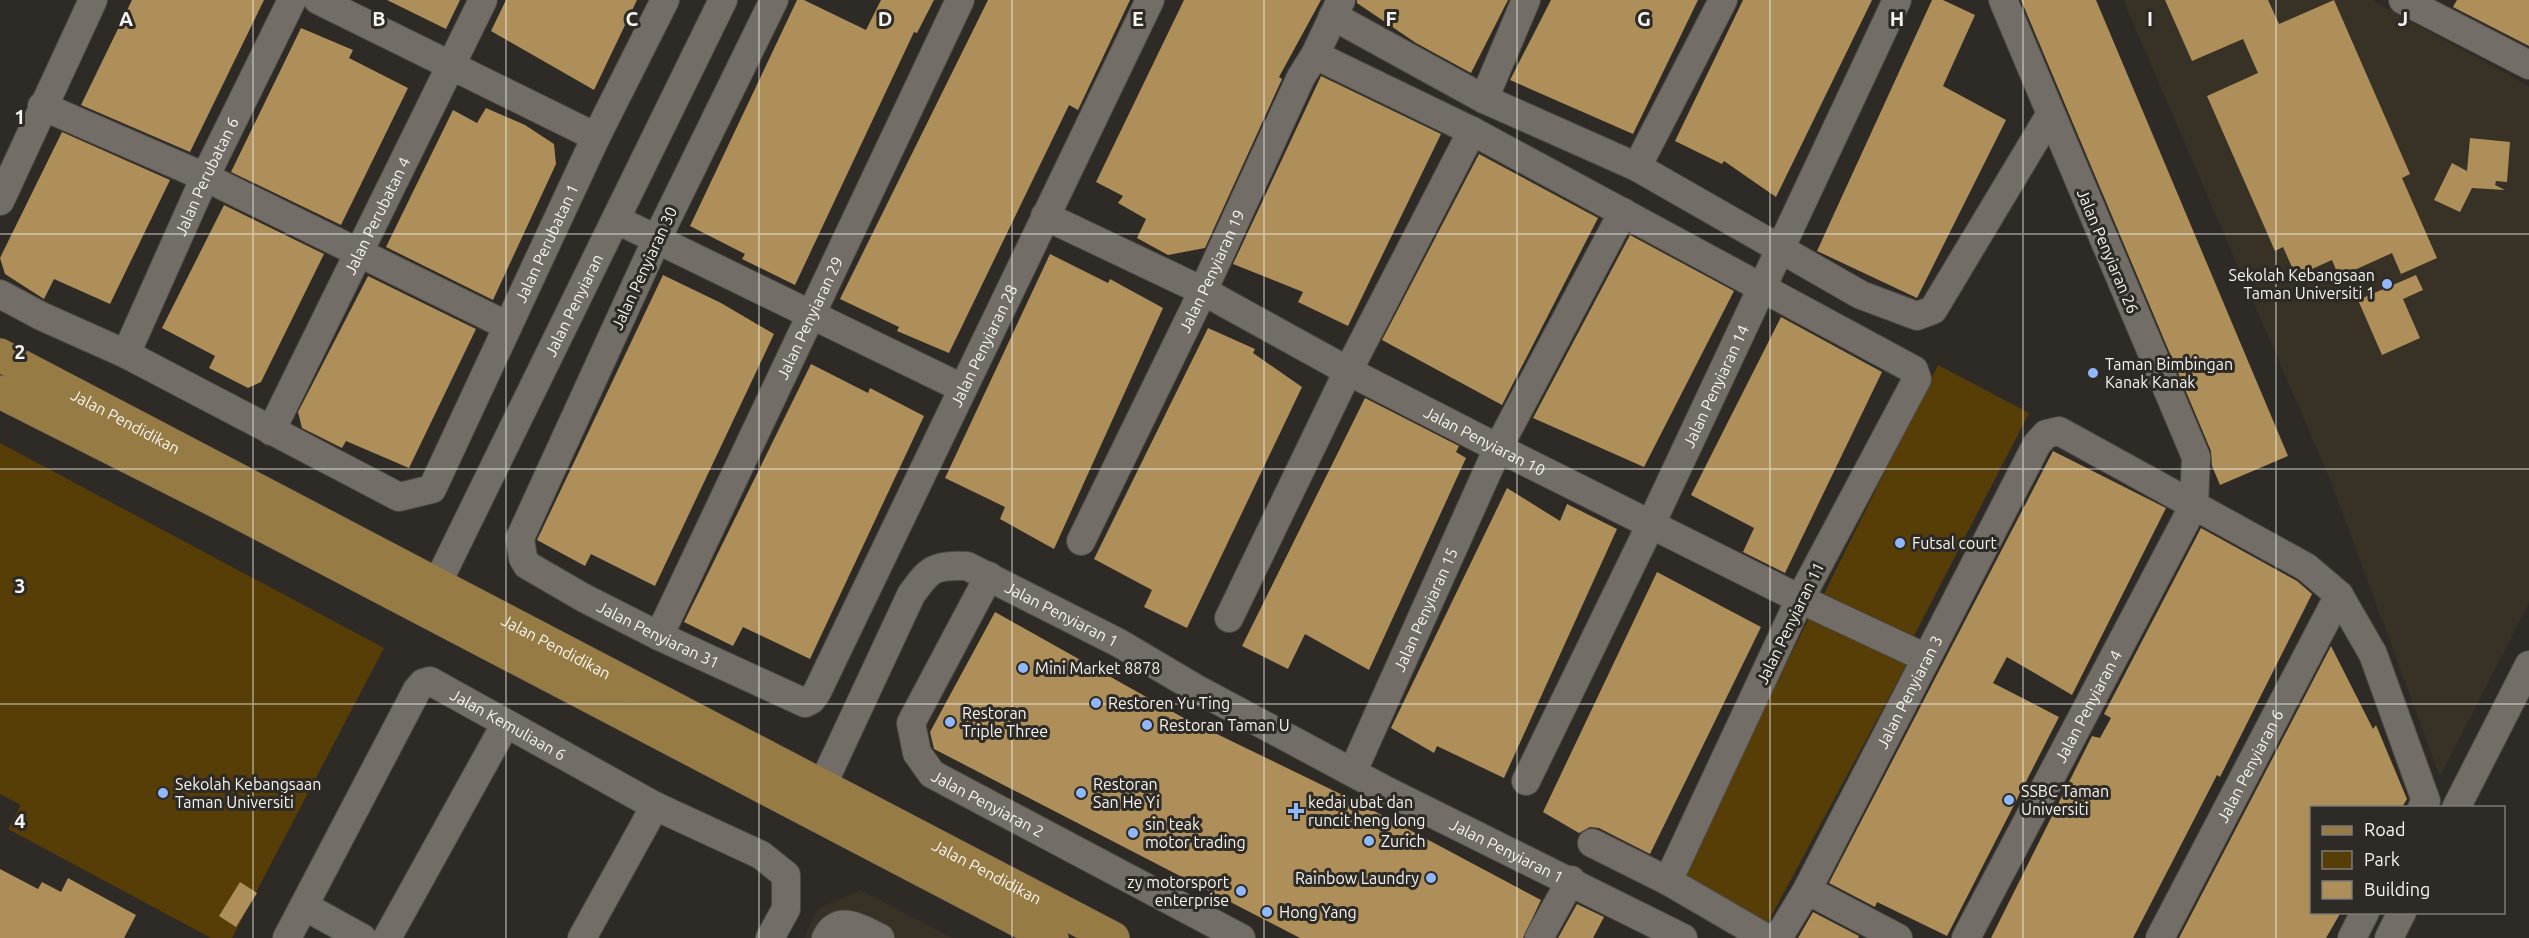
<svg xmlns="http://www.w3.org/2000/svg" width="2529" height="938" font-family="Ubuntu,sans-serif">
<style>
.built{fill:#383126}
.green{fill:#573e06}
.building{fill:#ae8f59}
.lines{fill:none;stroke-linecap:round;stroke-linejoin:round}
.minor-casing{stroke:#4c4944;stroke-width:30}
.major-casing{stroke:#4c4944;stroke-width:34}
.minor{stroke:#726e67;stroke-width:28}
.major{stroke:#977b45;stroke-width:33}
.grid{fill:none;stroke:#f6f4f0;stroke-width:1.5;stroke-opacity:0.55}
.poi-dot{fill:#90b8fd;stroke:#2e2a25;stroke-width:2}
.labels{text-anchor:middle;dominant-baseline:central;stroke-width:6;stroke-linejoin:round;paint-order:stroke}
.street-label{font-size:16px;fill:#f6f4f0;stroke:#2e2a25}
.poi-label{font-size:16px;fill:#f6f4f0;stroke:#2e2a25;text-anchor:start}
.grid-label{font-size:20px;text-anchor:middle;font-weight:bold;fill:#f6f4f0;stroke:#2e2a25;stroke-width:6;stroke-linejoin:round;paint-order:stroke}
</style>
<rect width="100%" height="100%" fill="#2e2a25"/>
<g class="built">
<polygon points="2123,0 2372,0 2529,86 2529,603 2440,777 2331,482"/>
<polygon points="860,890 953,938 804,938 818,909"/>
</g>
<g class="green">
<polygon points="1938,365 2029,413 1914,636 1824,594"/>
<polygon points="0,443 384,648 232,938 211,938 8,829 21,805 0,794"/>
<polygon points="1809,618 1908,662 1767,924 1681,875"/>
</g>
<g class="building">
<polygon points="132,0 264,0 190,152 81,105"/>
<polygon points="387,0 460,0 446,29"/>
<polygon points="506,0 637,0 594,90 491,31"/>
<polygon points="797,0 804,0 866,30 881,0 934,0 917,33 914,32 795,285 742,259 745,254 690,226"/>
<polygon points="988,0 1130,0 1078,110 1069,105 949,353 897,331 899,327 840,299"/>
<polygon points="1184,0 1321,0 1279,77 1282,79 1205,248 1168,255 1137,238 1146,219 1118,203 1123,196 1096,182"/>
<polygon points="1357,0 1508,0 1471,73 1416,43 1357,3"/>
<polygon points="1551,0 1698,0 1633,134 1510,80"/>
<polygon points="1743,0 1872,0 1776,197 1724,161 1722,164 1675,141"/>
<polygon points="1932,0 1943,0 1975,15 1943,86 2006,120 1917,298 1817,251"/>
<polygon points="2021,0 2096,0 2288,456 2220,485 2212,466 2211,451"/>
<polygon points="2165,0 2268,0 2279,24 2334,0 2410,174 2402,178 2437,258 2401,274 2392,253 2339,277 2332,260 2296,276 2283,247 2275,251 2207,96 2258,73 2243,39 2192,61"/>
<polygon points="2457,0 2529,0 2529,46 2453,7"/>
<polygon points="301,28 353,50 349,58 408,88 341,225 231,172"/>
<polygon points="1321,76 1441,134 1348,326 1298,302 1303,292 1233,264"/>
<polygon points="486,108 525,125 554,144 556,164 493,300 386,247 453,110 477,123"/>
<polygon points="62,132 170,180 110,304 54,279 44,299 5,274 0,258"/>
<polygon points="2470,138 2510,142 2507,182 2496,181 2495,185 2505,190 2472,188 2460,212 2434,200 2452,163 2467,171"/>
<polygon points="1479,154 1598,218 1502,405 1382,340"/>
<polygon points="224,205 324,254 261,382 248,388 209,368 215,356 162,328"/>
<polygon points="1630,235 1734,291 1644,467 1533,418"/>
<polygon points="1050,254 1108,283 1110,279 1163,308 1054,549 1000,519 1005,507 945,478"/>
<polygon points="663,275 721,303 774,334 655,586 591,554 585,566 537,540"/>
<polygon points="2416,275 2423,290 2403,299 2420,338 2382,355 2358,300"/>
<polygon points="368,276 476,329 409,468 346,441 342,448 302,428 298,412"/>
<polygon points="1781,317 1882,372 1785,573 1743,552 1754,528 1691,495"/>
<polygon points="1208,328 1255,349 1253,353 1302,387 1187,628 1144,607 1152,590 1094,559"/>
<polygon points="811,364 868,393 870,388 924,416 810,659 743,627 733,646 684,622"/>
<polygon points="1365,398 1459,446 1456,452 1466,458 1369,670 1305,634 1288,669 1242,646"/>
<polygon points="2053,451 2166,508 2072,695 2007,657 1993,683 2059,717 1947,936 1877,902 1875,907 1829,883"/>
<polygon points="1507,488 1560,521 1567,504 1617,529 1504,778 1437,746 1434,753 1391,728"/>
<polygon points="2201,528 2297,581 2312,594 2220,777 2217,775 2133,938 1991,938 2092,736 2100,738 2111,718 2104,714"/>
<polygon points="1657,572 1761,627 1650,854 1599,828 1590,827 1579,833 1543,812"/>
<polygon points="995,612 1182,717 1359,803 1541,900 1523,938 1300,938 934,749 930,732"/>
<polygon points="2331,646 2373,729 2376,725 2407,799 2402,807 2312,807 2312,912 2341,912 2326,938 2179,938"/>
<polygon points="0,869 38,889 42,882 61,892 68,878 136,915 124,938 0,938"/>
<polygon points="240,882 257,893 236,927 219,916"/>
<polygon points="1577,904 1604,917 1593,938 1558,938"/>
<polygon points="1813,912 1859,936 1858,938 1798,938"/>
</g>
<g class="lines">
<g class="minor-casing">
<g id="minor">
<polyline points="318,0 596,137"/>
<path id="s1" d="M 774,0 L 656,241 L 520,538 L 523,558 L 527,565 L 584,598 L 659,636 L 805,703 L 811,700 L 817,692 L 1150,0"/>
<polyline points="2403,0 2529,65"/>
<polyline points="1333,16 1484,99 1637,167 1861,295 1917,316 1933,310 2050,115"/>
<polyline points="1315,55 1472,131 1914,370 1917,379 1800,599 1668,881"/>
<polyline points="1484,99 1526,0"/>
<polyline points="42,106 205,177 508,326"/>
<polyline points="1637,167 1723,0"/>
<polyline points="0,201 93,0"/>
<path id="s2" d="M 1045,216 L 1203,291 L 1348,371 L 1498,448 L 1800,599 L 1926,658"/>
<polyline points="617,220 962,388"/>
<path id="s3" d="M 0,294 L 41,316 L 126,354 L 399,497 L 432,489 L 596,137 L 665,0"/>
<path id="s4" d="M 126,354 L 205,177 L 292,0"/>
<path id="s5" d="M 271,431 L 483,0"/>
<path id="s6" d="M 1081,541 L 1203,291 L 1301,77 L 1315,55 L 1341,0"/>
<path id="s7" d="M 989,576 L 911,723 L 917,753 L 932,774 L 1241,938"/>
<path id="s8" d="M 429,606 L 436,586 L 723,0"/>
<polyline points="1229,618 1348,371 1472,131"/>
<path id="s9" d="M 659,636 L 960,0"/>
<path id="s10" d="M 1353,771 L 1498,448 L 1623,212"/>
<path id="s11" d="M 1526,781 L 1651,524 L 1897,0"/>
<path id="s12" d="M 813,805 L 911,595 C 930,568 934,565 967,566 L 1119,643 L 1195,688 L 1387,791 L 1683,938"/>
<polyline points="2456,808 2529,665"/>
<polyline points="1592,843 1668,881 1766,938"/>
<polyline points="1807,890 1898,938"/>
<polyline points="304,906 362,938"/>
<path id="s13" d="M 287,938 L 417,690 L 423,683 L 430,681 L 655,806 L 761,855 L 786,875 L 786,909 L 770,938"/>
<polyline points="387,938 505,725"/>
<polyline points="582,938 655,806"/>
<path d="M 826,938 C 838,913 862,929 880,938"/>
<polyline points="1539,938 1571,880"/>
<path id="s14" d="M 1778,938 L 1807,890 L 2037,444 L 2046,434 L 2059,431 L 2306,567 L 2339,595 L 2373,654 L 2426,801 L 2422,808"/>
<path id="s15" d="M 1966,938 L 2194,505 L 2196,457 L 2003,0"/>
<path id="s16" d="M 2160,938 L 2339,595"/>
<polyline points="2352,938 2365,912"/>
<polyline points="2389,938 2402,912"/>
</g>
</g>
<g class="major-casing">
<g id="major">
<path id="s17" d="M 0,355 C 370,551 743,743 1113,938"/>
<polyline points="0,392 226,506 1052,938"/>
</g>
</g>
<use href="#minor" class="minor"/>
<use href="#major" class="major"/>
</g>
<path class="grid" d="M 253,0 L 253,938M 506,0 L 506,938M 759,0 L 759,938M 1012,0 L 1012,938M 1264,0 L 1264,938M 1517,0 L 1517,938M 1770,0 L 1770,938M 2023,0 L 2023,938M 2276,0 L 2276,938M 0,234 L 2529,234M 0,469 L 2529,469M 0,704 L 2529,704"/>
<g class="poi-dot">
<circle cx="2387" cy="284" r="6"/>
<circle cx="2093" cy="373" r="6"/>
<circle cx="1900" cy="543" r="6"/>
<circle cx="1023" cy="668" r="6"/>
<circle cx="1096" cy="703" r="6"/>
<circle cx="950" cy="722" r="6"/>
<circle cx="1147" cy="725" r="6"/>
<circle cx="163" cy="793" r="6"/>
<circle cx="1081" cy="793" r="6"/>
<circle cx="2009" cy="800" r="6"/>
<path d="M1293 802h6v6h6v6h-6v6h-6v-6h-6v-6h6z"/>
<circle cx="1133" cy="833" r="6"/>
<circle cx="1369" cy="841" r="6"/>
<circle cx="1431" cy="878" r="6"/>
<circle cx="1241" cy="891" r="6"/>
<circle cx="1267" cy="912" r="6"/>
</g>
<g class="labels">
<g class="street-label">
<text stroke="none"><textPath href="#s4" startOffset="195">Jalan Perubatan 6</textPath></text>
<text stroke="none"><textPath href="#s5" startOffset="240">Jalan Perubatan 4</textPath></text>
<text stroke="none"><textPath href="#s3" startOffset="753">Jalan Perubatan 1</textPath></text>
<text transform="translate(2108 251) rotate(67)">Jalan Penyiaran 26</text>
<text transform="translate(644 268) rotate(-65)">Jalan Penyiaran 30</text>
<text stroke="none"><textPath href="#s6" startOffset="300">Jalan Penyiaran 19</textPath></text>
<text stroke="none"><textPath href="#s8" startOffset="334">Jalan Penyiaran</textPath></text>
<text stroke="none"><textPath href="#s9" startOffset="352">Jalan Penyiaran 29</textPath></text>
<text stroke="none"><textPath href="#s1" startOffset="1335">Jalan Penyiaran 28</textPath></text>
<text stroke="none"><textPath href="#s11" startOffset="438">Jalan Penyiaran 14</textPath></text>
<text stroke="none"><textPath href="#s17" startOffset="142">Jalan Pendidikan</textPath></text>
<text stroke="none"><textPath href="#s2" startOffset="494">Jalan Penyiaran 10</textPath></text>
<text stroke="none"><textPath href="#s10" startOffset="177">Jalan Penyiaran 15</textPath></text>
<text stroke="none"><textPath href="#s12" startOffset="406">Jalan Penyiaran 1</textPath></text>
<text transform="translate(1790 623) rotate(-64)">Jalan Penyiaran 11</text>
<text stroke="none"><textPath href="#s1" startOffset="772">Jalan Penyiaran 31</textPath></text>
<text stroke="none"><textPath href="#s17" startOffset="628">Jalan Pendidikan</textPath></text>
<text stroke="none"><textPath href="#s14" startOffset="279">Jalan Penyiaran 3</textPath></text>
<text stroke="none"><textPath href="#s15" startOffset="262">Jalan Penyiaran 4</textPath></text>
<text stroke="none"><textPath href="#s13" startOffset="386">Jalan Kemuliaan 6</textPath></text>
<text stroke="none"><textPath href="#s16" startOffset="194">Jalan Penyiaran 6</textPath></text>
<text stroke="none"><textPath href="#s7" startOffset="286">Jalan Penyiaran 2</textPath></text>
<text stroke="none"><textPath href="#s12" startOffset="910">Jalan Penyiaran 1</textPath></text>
<text stroke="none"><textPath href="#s17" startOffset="1114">Jalan Pendidikan</textPath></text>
</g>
<g class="poi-label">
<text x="2375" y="275" text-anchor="end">Sekolah Kebangsaan<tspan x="2375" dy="18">Taman Universiti 1</tspan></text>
<text x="2105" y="364">Taman Bimbingan<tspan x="2105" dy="18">Kanak Kanak</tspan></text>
<text x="1912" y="543">Futsal court</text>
<text x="1035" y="668">Mini Market 8878</text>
<text x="1108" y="703">Restoren Yu Ting</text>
<text x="962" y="713">Restoran<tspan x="962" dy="18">Triple Three</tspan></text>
<text x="1159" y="725">Restoran Taman U</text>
<text x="175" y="784">Sekolah Kebangsaan<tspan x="175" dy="18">Taman Universiti</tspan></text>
<text x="1093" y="784">Restoran<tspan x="1093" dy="18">San He Yi</tspan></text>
<text x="2021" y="791">SSBC Taman<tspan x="2021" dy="18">Universiti</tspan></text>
<text x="1308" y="802">kedai ubat dan<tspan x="1308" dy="18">runcit heng long</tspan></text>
<text x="1145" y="824">sin teak<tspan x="1145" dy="18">motor trading</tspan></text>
<text x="1381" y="841">Zurich</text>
<text x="1419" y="878" text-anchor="end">Rainbow Laundry</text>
<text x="1229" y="882" text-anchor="end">zy motorsport<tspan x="1229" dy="18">enterprise</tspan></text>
<text x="1279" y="912">Hong Yang</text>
</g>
</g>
<g class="grid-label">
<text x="126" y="26">A</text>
<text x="379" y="26">B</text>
<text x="632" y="26">C</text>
<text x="885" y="26">D</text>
<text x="1138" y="26">E</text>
<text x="1391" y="26">F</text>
<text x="1644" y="26">G</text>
<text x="1897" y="26">H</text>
<text x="2150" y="26">I</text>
<text x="2403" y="26">J</text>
<text x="20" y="124">1</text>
<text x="20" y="359">2</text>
<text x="20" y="593">3</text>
<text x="20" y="828">4</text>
</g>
<rect x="2310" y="806" width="195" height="108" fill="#2e2a25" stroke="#7e7b76" stroke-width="1.5"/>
<rect x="2322" y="826" width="30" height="9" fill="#977b45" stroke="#7e7b76" stroke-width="1.5"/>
<text x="2364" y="836" font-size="18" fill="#f6f4f0">Road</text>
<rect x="2322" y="851" width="30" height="18" fill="#573e06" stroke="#7e7b76" stroke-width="1.5"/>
<text x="2364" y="866" font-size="18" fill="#f6f4f0">Park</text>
<rect x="2322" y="881" width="30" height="18" fill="#ae8f59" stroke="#7e7b76" stroke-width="1.5"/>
<text x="2364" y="896" font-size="18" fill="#f6f4f0">Building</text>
</svg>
